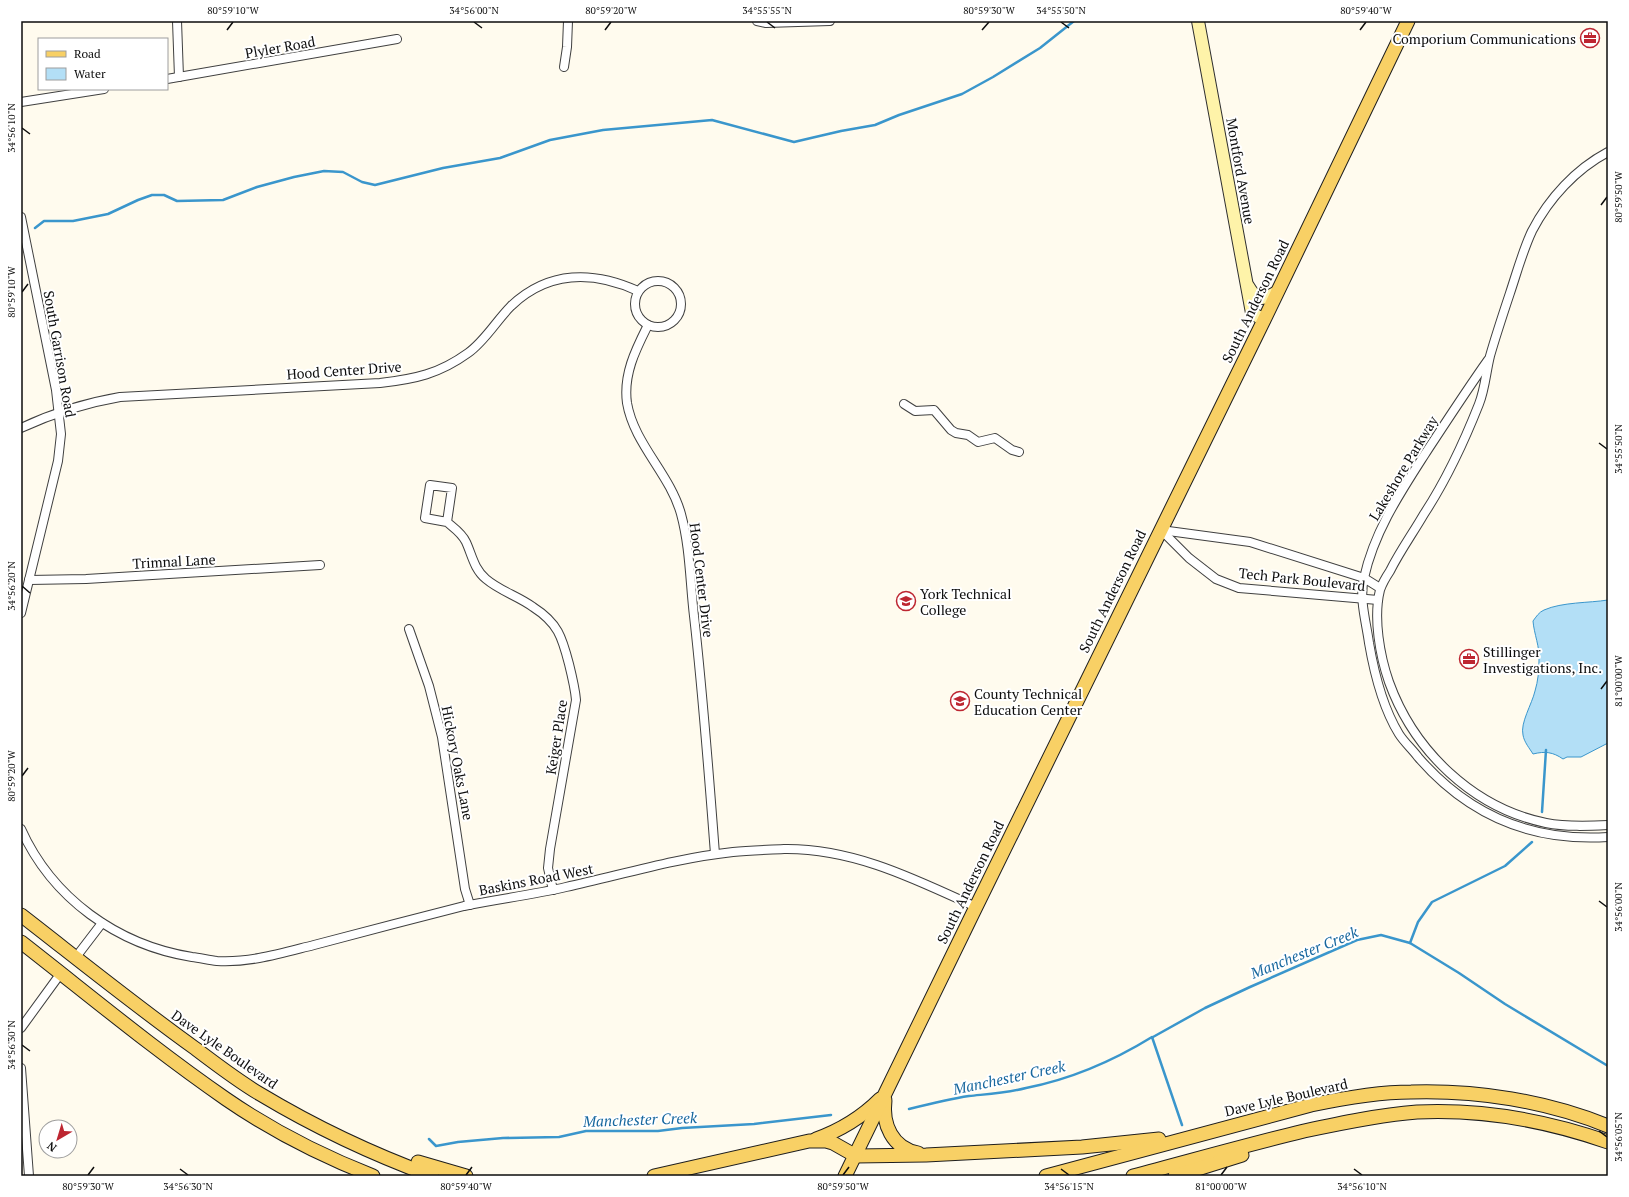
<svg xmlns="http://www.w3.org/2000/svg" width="1629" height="1197" font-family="'PT Serif',serif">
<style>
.water{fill:#b3dff6;stroke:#3a96cc}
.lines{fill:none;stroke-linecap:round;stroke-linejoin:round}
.stream{stroke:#3a96cc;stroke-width:2.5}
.street-casing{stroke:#404040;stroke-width:10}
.secondary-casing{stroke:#2f2f2f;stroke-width:14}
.primary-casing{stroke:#1e1e1e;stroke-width:15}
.street{stroke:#fff;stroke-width:8}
.secondary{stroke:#fef3a9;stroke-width:12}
.primary{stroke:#f8d065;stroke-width:13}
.ticks{fill:none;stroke:#0d0d0d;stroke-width:1.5}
.labels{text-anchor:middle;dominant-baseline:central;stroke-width:4;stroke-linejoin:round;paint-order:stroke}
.poi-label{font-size:14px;fill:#0d0d0d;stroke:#fff;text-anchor:start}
.street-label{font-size:14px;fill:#0d0d0d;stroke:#fff}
.water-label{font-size:15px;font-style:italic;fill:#17679e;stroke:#fff}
.neatline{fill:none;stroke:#0d0d0d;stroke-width:1.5}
.ticks-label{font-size:10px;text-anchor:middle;fill:#0d0d0d}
</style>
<rect width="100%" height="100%" fill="#fffbee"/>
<path class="water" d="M 1608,600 L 1608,743 L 1581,757 L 1567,757 L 1563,759 C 1553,752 1545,751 1533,754 C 1530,749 1524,742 1523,735 C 1520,723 1532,704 1535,691 C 1538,681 1539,671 1539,660 C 1540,647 1534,634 1533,621 C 1536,617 1539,612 1544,610 C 1562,602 1589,603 1608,600 Z"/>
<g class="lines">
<g class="stream">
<polyline points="35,228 44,221 73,221 108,214 138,200 152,195 164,195 177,201 223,200 257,187 294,177 324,171 343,172 362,182 375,185 443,168 500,158 550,140 603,130 712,120 794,142 811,138 841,131 875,125 899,115 962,94 993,77 1040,48 1074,21"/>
<polyline points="1542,812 1546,750"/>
<polyline points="1410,943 1418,922 1432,902 1505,866 1532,842"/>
<polyline points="1153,1037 1205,1008 1250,987 1357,940 1381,935 1410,943 1459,973 1505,1004 1608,1066"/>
<path d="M 909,1109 C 929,1104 949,1099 969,1096 C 988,1094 1007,1093 1026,1088 C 1072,1079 1113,1061 1152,1037 L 1182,1125"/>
<polyline points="429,1139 436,1146 458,1142 503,1138 559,1137 586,1131 658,1131 682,1128 754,1124 831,1115"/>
</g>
<g class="street-casing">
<g id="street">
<polyline points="177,21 179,77"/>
<polyline points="757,21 766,23 830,21"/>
<polyline points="564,67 567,47 568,21"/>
<polyline points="167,79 397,39"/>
<polyline points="21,102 104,89"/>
<path d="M 1608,152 C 1576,169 1549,198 1532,231 C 1523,250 1517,272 1510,293 C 1503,314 1496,335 1490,356 C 1486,372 1485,389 1479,404 C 1464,442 1447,479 1424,514 C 1413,533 1400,551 1390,571 C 1386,577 1382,584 1380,590 C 1373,618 1380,656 1389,682 C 1414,751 1473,808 1546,823 C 1566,827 1588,826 1608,825"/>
<polyline points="21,217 56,390 61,434 58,461 21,613"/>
<circle cx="658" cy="304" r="23"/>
<path d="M 648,325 C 636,349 623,374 627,403 C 634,444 670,474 681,514 C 690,547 690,582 694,616 C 703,695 709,775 715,854"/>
<path d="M 1488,360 C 1466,391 1446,422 1425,454 C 1400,493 1374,532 1364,578 C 1359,599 1366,621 1369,643 C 1374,672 1383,708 1399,734 C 1404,742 1412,749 1418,757 C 1468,815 1531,842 1608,837"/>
<polyline points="904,404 915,411 934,410 951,430 956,433 968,435 978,442 995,438 1012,450 1019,452"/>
<path d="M 21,428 C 53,413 85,403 120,397 L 380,383 C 415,379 439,374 468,353 C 485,341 496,321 511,306 C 549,270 594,271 638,291"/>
<path d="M 447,522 L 425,518 L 430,485 L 452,488 L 447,522 C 454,528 462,533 466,542 C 472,555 474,569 486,579 C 500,591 518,596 533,607 C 558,623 562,637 569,664 C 572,676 575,688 576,700 L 550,849 L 548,868 L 553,890"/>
<polyline points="1161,530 1189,558 1216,579 1239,588 1378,600"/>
<polyline points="1161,530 1250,542 1364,578 1380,588"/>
<polyline points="29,580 86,579 320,565"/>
<polyline points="409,629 429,686 442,737 465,889 470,905"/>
<path d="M 21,829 C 52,898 117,945 192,957 C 200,958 209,960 217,961 C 250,963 282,953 314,945 C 340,938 367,931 394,924 C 417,918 440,912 464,906 C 498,899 532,895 566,887 C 621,875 676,858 733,852 C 750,850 767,850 784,849 C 853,848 915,879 976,907"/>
<polyline points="76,957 102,923"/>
<polyline points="21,1028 61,973"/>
<polyline points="21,1068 29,1176"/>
</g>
</g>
<g class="secondary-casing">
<g id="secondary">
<polyline points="1198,21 1252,313 1264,320"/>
<path d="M 1248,286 C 1258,303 1264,299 1277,292"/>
</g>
</g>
<g class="primary-casing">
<g id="primary">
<path d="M 21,915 C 79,960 136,1006 196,1049 C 217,1065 238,1081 260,1094 C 315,1127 372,1154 432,1176"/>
<path d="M 21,942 C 89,995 155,1050 226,1099 C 271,1130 322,1156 373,1176"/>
<path d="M 885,1100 C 882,1124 892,1148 918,1153"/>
<path d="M 816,1139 C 841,1130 861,1118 880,1099"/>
<polyline points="418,1162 466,1176"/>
<polyline points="654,1176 809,1141 826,1141 833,1143 856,1156 926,1155 1082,1147 1159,1139"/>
<polyline points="845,1176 974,911 1264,320 1408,21"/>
<path d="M 1046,1176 L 1311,1105 C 1344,1098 1377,1092 1411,1092 C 1477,1090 1547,1101 1608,1126"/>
<path d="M 1133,1176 C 1190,1161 1246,1145 1304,1131 C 1341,1123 1379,1115 1417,1112 C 1481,1109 1548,1121 1608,1142"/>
<polyline points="1175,1176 1242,1155"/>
</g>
</g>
<use href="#street" class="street"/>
<use href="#secondary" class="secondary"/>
<use href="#primary" class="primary"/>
</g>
<path class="ticks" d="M 474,22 L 482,28M 767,22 L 775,28M 1061,22 L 1069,28M 227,30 L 233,22M 605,30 L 611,22M 982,30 L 989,22M 1360,30 L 1366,22M 22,128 L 30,134M 1601,205 L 1607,197M 22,292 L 28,284M 1599,443 L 1607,449M 22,586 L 30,593M 1601,689 L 1607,681M 22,776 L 28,768M 1599,901 L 1607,907M 22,1045 L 30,1051M 1599,1131 L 1607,1137M 180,1169 L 188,1175M 1061,1169 L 1069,1175M 1354,1169 L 1362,1175M 88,1175 L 94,1167M 466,1175 L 472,1167M 843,1175 L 849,1167M 1221,1175 L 1227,1167"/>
<defs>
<g id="office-ring" transform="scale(1)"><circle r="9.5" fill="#fff" stroke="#bd2631" stroke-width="1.5"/><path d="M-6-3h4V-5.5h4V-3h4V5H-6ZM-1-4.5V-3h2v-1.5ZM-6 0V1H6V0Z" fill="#bd2631"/></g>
<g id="university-ring" transform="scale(1)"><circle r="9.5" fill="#fff" stroke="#bd2631" stroke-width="1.5"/><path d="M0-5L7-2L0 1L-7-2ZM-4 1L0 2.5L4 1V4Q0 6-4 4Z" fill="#bd2631"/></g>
<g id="school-ring" transform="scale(1)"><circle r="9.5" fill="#fff" stroke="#bd2631" stroke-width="1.5"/><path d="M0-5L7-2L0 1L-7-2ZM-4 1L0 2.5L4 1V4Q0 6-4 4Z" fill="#bd2631"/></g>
</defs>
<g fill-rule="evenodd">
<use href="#office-ring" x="1590" y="38"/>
<use href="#university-ring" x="906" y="601"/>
<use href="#office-ring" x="1469" y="659"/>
<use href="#school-ring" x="960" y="701"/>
</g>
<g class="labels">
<g class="poi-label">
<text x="1576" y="38" text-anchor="end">Comporium Communications</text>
<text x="920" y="593">York Technical<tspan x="920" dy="16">College</tspan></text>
<text x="1483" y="651">Stillinger<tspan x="1483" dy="16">Investigations, Inc.</tspan></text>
<text x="974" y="693">County Technical<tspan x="974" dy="16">Education Center</tspan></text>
</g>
<g class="street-label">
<text transform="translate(280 47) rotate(-10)">Plyler Road</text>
<text transform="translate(1241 171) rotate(80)">Montford Avenue</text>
<text transform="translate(1255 301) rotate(-64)">South Anderson Road</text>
<text transform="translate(60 354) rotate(80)">South Garrison Road</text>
<text transform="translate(344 370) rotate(-4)">Hood Center Drive</text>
<text transform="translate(1403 468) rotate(-59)">Lakeshore Parkway</text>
<text transform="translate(174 561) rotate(-3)">Trimnal Lane</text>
<text transform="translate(1302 579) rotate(6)">Tech Park Boulevard</text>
<text transform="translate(702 580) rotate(83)">Hood Center Drive</text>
<text transform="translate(1112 591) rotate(-64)">South Anderson Road</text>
<text transform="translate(556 737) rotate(-81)">Keiger Place</text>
<text transform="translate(458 763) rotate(79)">Hickory Oaks Lane</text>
<text transform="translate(536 879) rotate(-11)">Baskins Road West</text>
<text transform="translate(970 882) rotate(-64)">South Anderson Road</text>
<text transform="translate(225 1049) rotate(35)">Dave Lyle Boulevard</text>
<text transform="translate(1286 1097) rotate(-13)">Dave Lyle Boulevard</text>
</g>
<g class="water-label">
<text transform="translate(1304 952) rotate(-22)">Manchester Creek</text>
<text transform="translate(1009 1077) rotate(-12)">Manchester Creek</text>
<text transform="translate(640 1119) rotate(-2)">Manchester Creek</text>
</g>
</g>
<rect width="1629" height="1197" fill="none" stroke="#ffffff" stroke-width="44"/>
<rect x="38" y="38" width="130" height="52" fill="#ffffff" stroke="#9e9e9e"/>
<rect x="46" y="51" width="20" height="6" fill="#f8d065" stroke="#9e9e9e"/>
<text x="74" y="58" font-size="12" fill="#0d0d0d">Road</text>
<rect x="46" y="68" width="20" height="12" fill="#b3dff6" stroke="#9e9e9e"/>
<text x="74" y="78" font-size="12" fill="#0d0d0d">Water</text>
<g transform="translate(58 1139) rotate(218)"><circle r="19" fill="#ffffff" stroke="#9e9e9e"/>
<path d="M0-3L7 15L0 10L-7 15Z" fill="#bd2631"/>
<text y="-6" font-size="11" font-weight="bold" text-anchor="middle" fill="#0d0d0d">N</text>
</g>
<rect x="22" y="22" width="1585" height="1153" class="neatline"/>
<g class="ticks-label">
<text x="233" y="14">80°59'10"W</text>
<text x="474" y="14">34°56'00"N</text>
<text x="611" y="14">80°59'20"W</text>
<text x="767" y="14">34°55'55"N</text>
<text x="989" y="14">80°59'30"W</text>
<text x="1061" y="14">34°55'50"N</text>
<text x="1366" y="14">80°59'40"W</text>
<text transform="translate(11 128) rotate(-90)" y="4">34°56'10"N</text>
<text transform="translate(1618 197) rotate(-90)" y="4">80°59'50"W</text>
<text transform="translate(11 292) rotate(-90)" y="4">80°59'10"W</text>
<text transform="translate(1618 449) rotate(-90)" y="4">34°55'50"N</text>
<text transform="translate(11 586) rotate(-90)" y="4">34°56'20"N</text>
<text transform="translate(1618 681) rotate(-90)" y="4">81°00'00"W</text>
<text transform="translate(11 776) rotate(-90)" y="4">80°59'20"W</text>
<text transform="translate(1618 907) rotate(-90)" y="4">34°56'00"N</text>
<text transform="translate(11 1045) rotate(-90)" y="4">34°56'30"N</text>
<text transform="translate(1618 1137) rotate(-90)" y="4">34°56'05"N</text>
<text x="88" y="1190">80°59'30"W</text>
<text x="188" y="1190">34°56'30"N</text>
<text x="466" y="1190">80°59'40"W</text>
<text x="843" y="1190">80°59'50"W</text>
<text x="1069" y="1190">34°56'15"N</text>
<text x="1221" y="1190">81°00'00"W</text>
<text x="1362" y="1190">34°56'10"N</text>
</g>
</svg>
